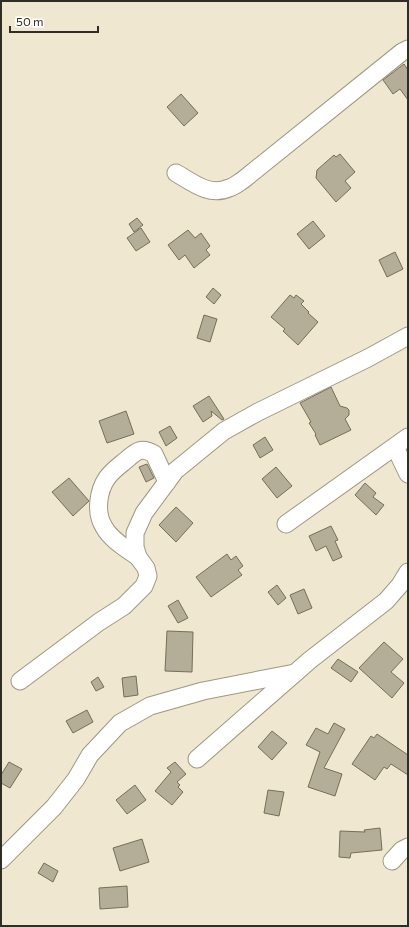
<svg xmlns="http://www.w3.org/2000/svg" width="409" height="927" font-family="Commissioner,sans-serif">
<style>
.building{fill:#b4ad97;stroke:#756e59}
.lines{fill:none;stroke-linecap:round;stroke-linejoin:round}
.minor-casing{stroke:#9e9781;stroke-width:19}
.minor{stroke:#fff;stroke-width:17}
</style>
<rect width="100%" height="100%" fill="#efe7d0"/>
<g class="building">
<polygon points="404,64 408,70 408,100 400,89 393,94 383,80"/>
<polygon points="181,94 198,113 184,126 167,107"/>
<polygon points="340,154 355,172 345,181 351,188 336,202 316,178 317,170 334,155 336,157"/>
<polygon points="137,218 143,225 134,232 129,224"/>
<polygon points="313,221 325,236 309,249 297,234"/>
<polygon points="141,228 150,242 136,251 127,238"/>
<polygon points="188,230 195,238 201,233 210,246 206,250 210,255 194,268 185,255 179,260 168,245"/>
<polygon points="395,252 403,269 387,277 379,260"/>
<polygon points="213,288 221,295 214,304 206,297"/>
<polygon points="290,295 294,298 296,295 304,301 301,304 309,312 308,313 318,322 298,345 283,331 285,329 271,317"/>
<polygon points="204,315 217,319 210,342 197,338"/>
<polygon points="331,387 340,406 347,408 349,410 349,415 345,419 351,430 320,445 315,435 316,434 309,423 311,422 300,403"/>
<polygon points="209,396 224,419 222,420 211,411 212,416 203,422 193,406"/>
<polygon points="126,411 134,434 107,443 99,421"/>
<polygon points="170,426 177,438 166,446 159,432"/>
<polygon points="265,437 273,450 260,458 253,445"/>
<polygon points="147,464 154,478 146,482 139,467"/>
<polygon points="276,467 292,486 277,498 262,479"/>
<polygon points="69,478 89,501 73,516 52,492"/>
<polygon points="365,483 376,493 373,497 384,505 376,515 355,495"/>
<polygon points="176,507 193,523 176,542 159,525"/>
<polygon points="331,526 338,540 335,541 342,557 333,561 326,546 316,551 309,536"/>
<polygon points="227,554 231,560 236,556 243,566 238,570 242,575 211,597 196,577"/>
<polygon points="277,585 286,598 278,605 268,592"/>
<polygon points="304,589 312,608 298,614 290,595"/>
<polygon points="178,600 188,618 178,623 168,606"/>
<polygon points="167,631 193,632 192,672 165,671"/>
<polygon points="384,642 403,659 391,672 404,683 392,698 359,668"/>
<polygon points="338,659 358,672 351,682 331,668"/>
<polygon points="136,676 138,695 124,697 122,678"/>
<polygon points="98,677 104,687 96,691 91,682"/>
<polygon points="87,710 93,722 73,733 66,721"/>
<polygon points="334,723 345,729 324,768 342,774 335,796 308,787 320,752 306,745 316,728 328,734"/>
<polygon points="272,731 287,743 272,760 258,747"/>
<polygon points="377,734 408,755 408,775 391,764 387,769 384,767 375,780 352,764 371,736 374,738"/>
<polygon points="9,762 22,769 10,788 1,783 1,775"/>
<polygon points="175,762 186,774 177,782 180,785 178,787 183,792 172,805 155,791 171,772 167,768"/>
<polygon points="135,785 146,800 127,814 116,800"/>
<polygon points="268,790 284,792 279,816 264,813"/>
<polygon points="380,828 382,850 351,853 350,858 339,857 340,831 365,832 364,830"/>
<polygon points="142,839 149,862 120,871 113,848"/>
<polygon points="44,863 58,871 53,882 38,873"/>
<polygon points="127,886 128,907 100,909 99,888"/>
</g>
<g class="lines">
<g class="minor-casing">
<g id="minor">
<path d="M 176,173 C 192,182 209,197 229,188 C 234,187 238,183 243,180 L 402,52 L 408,49"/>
<polyline points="395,447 408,474"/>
<polyline points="286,524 408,437"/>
<path d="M 138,557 C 127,549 111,540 104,527 C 95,513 98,491 107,478 C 112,471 119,466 125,461 C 136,452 140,446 154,454 L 167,482"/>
<polyline points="20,681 99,622 124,606 144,586 148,576 146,568 138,557 135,547 135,533 144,513 175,471 224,431 258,412 368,358 408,336"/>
<polyline points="197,759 310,660 386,601 400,585 408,572"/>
<polyline points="1,860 54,807 76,779 90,755 120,723 150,706 203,691 295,673"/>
<polyline points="392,861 402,850 408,847"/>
</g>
</g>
<use href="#minor" class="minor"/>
</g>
<rect width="409" height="927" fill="none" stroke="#302d24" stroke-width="4"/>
<path d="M10 26v6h88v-6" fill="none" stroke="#302d24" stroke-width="2"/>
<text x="16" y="26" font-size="12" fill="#302d24" stroke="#ffffff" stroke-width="3" paint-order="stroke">50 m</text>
</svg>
